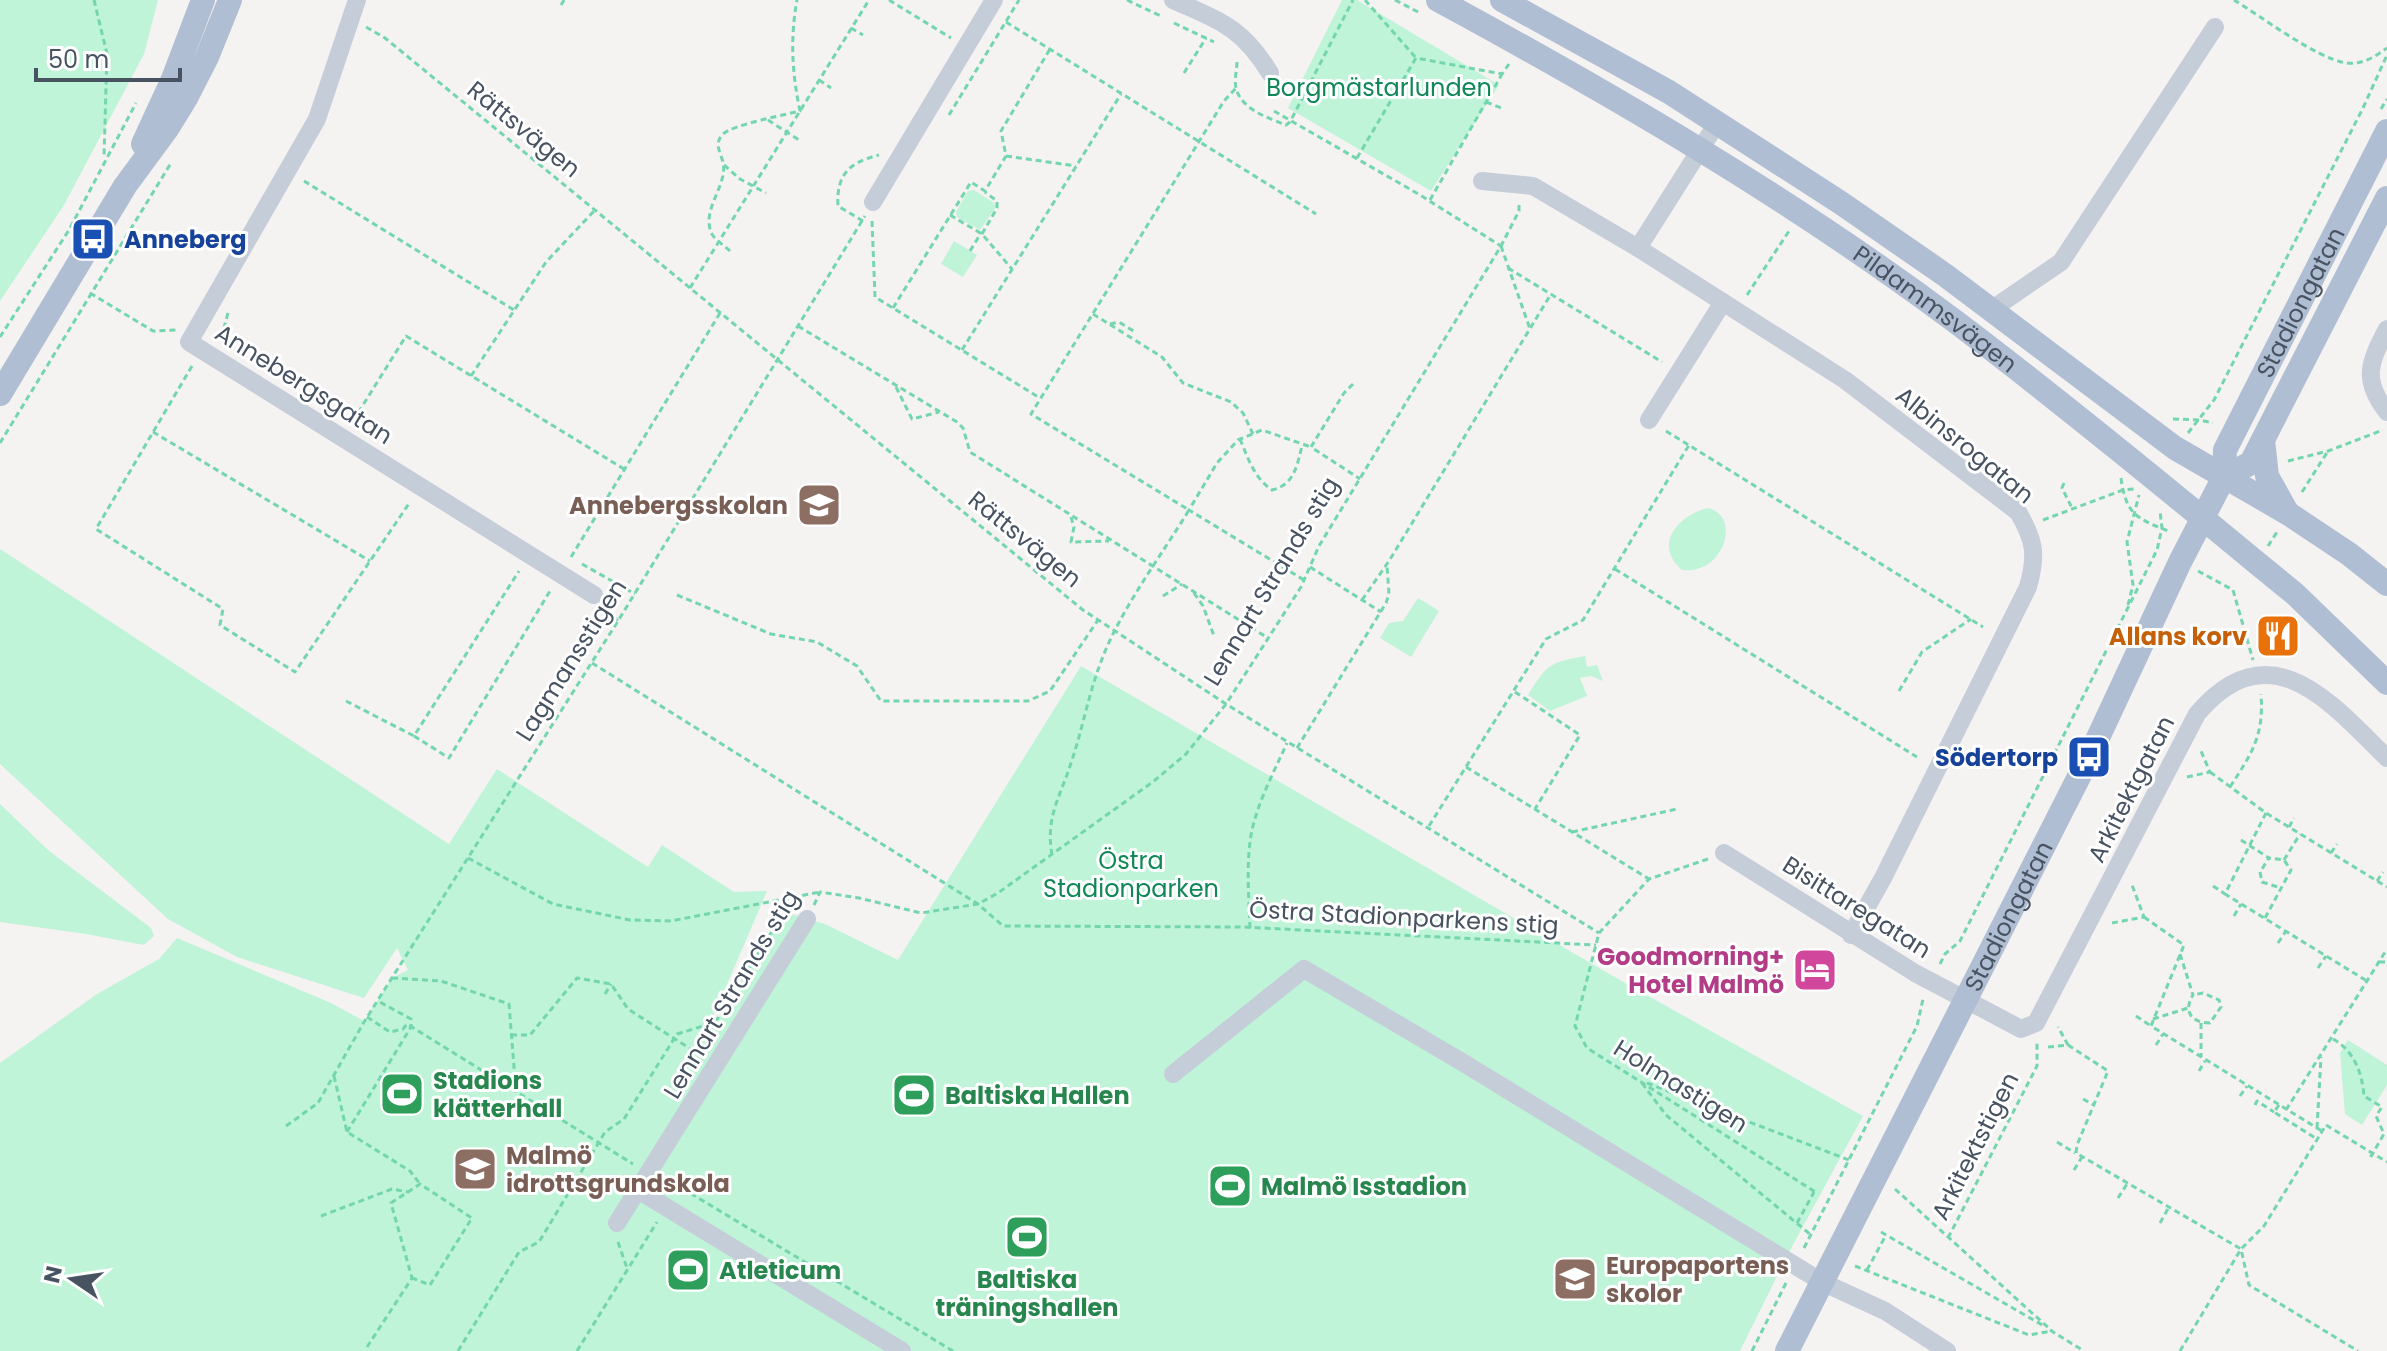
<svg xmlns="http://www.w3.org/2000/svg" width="2387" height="1351" font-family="Poppins,sans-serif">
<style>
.green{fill:#bff4d8}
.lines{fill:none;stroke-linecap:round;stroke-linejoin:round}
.path{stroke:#73d6ae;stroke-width:3;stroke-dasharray:6 4;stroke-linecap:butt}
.minor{stroke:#c5cdd8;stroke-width:18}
.major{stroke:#b0bed3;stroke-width:24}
.labels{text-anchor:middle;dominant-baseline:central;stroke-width:6;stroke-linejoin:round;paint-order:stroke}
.park-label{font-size:24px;fill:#0f8756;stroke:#fff}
.street-label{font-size:24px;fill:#485362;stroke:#fff}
.transit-label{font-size:24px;font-weight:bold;fill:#164399;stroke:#fff;text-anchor:start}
.education-label{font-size:24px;font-weight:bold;fill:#785e54;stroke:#fff;text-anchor:start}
.food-label{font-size:24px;font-weight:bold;fill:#c56008;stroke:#fff;text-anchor:end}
.hotel-label{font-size:24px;font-weight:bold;fill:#b23c85;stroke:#fff;text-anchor:end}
.leisure-label{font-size:24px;font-weight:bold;fill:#27864d;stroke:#fff;text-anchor:start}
</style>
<rect width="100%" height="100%" fill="#f5f2f2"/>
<g class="green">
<polygon points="0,0 158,0 144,54 64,205 0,301"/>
<polygon points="1342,0 1357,0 1499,85 1431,191 1288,108"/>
<polygon points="974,190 994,203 996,207 980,230 957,217 956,212 968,191"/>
<polygon points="954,241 977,255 963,277 941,264"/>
<path d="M 1708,508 C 1742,516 1724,575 1682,570 C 1652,544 1679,515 1708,508 Z"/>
<polygon points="0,549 449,844 497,769 648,867 662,845 734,892 767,891 710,1024 718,1018 784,912 825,924 898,960 1081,666 1625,983 1863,1116 1788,1254 1740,1351 0,1351 0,1063 97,994 159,959 177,938 331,1003 364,1021 392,978 408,970 397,948 364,998 237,957 168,919 0,764"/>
<polygon points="1418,598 1439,611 1411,657 1380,638 1389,623 1403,621"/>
<path d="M 1585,656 L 1587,667 L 1597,665 L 1603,681 L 1591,676 L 1580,678 L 1587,696 L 1550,711 L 1528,695 C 1548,663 1549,663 1585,656 Z"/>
<polygon points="0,804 48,850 151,928 154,936 144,945 86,934 0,922"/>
<polygon points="2348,1040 2387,1065 2387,1085 2362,1125 2345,1114 2340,1053"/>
</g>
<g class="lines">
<g class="path">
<polyline points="94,0 107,54 104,157"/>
<polyline points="889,0 951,38"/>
<polyline points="1127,0 1163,17"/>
<polyline points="1365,0 1416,58"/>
<polyline points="1395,0 1420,13"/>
<path d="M 2234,0 C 2262,17 2316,58 2346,63 C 2362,65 2375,57 2387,48"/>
<polyline points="561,5 564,0"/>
<polyline points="1006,22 1316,214"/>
<polyline points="1174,23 1214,42"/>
<polyline points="366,27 385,38 1083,610 1226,704 1599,933"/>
<polyline points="851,28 863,35"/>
<path d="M 1237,62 C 1237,69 1234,80 1236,88 C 1241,109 1268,118 1286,125 L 1290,122 L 1353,0"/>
<polyline points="1184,73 1206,38"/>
<polyline points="819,80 831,88"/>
<polyline points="1486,102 1504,109"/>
<polyline points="2381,109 2387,99"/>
<polyline points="1274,111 1420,195 1501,246"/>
<polyline points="949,115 1019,0"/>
<polyline points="768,120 799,140"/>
<polyline points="1006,156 1076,166"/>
<polyline points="1357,158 1416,58 1502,74 1509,64"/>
<polyline points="724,165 740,179 766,193"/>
<polyline points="304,181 514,310"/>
<polyline points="1430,200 1502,74"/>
<polyline points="950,215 982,234 1012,269"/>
<path d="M 863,221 L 838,206 C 836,174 850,162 879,155"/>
<polyline points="872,221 875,297 1040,398"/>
<polyline points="982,234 997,208 997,201 985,192"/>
<polyline points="1501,246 1530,329"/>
<path d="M 730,251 C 723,244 712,239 710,229 C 704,206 728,184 723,162 C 720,152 714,143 723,134 C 732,125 784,115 800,111 C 792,73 790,38 797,0"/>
<polyline points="970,251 981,233"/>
<polyline points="1508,268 1662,362"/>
<polyline points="690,288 869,0"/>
<polyline points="90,293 153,331 176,330"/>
<polyline points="1747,295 1789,231"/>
<polyline points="893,308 971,182 985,191 1006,156 1001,131 1050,49"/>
<polyline points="228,313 224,328 233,347"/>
<polyline points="1093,314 1162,357 1183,383 1231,402 1243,413 1253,434"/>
<polyline points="1110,324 1119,322 1135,332"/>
<polyline points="798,326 957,422 963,428 970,452 1268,638"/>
<polyline points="0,337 69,230 136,103"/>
<polyline points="962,350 1121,94"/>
<polyline points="192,366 96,529 223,609 220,625 295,672 410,502"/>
<polyline points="471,376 546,262 595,210"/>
<polyline points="1353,384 1344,393 1311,447 1360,479"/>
<polyline points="896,387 912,419 939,412"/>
<polyline points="2173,419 2200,420 2213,423"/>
<polyline points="353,421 406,336 624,469"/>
<polyline points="1666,431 1983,627"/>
<polyline points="153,432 370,561"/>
<polyline points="2188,433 2214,400 2363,108 2387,55"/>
<path d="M 1240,439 C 1248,458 1254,478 1272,490 C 1294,485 1297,466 1302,446"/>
<polyline points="0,443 171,163"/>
<polyline points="2288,461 2328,451 2383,430"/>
<path d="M 2121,478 C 2126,516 2138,519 2171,532"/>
<polyline points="2064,483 2062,488 2072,508"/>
<polyline points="2302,492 2328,451"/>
<polyline points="1071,517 1074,527 1071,542 1109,541"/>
<polyline points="2043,520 2123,490 2134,489"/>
<polyline points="2268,546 2277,532"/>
<polyline points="571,557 720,313"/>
<polyline points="582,564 635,594"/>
<polyline points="1310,567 1381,612"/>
<polyline points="1615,569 1917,757"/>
<polyline points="2198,571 2233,590 2253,660"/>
<polyline points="1304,580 1189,510 1217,463 1238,440 1262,430 1311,447"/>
<polyline points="1194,593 1203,606 1214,636"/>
<polyline points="677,595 771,634 817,642 857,666 881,701 1028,701 1050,691 1098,620"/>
<polyline points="1163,596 1182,584"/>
<polyline points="1362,600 1389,561 1551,294"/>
<polyline points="2128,605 2133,585 2127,542 2139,495"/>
<polyline points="607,609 618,621"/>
<polyline points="592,663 978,904 1003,926 1243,927 1596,945"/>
<polyline points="1899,691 1922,652 1971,619"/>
<polyline points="1515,692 1580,735 1535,809"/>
<polyline points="346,701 414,736 519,571"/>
<polyline points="414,736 449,758 550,591"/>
<polyline points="1297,748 1386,603 1389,594 1387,566"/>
<polyline points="1466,767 1649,879"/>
<polyline points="2210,772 2266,813 2387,887"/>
<polyline points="2187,777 2210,772 2201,751"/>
<path d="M 2230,787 C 2252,753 2264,736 2261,694"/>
<polyline points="2266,813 2225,894 2367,981"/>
<polyline points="1429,826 1546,639 1583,620 1689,445"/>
<polyline points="2289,827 2294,818"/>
<polyline points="1572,832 1677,809"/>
<polyline points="2241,840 2269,858 2260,872 2262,882 2281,888"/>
<polyline points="2331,853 2337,844"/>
<path d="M 1052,855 C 1045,816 1061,796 1072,760 C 1083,727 1089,692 1102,659 C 1121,609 1161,556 1189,510 L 1031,414 L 1224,101 L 1236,88"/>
<polyline points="468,858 553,904 630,920 671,921 820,892"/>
<polyline points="1708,859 1649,879 1599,933 1575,1026 1587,1048 1817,1193"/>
<polyline points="2284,860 2300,834"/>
<polyline points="2377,881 2383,872"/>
<polyline points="2213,886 2225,894"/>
<polyline points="814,905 820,892 859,898 921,913 978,904 998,893 1154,781 1186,754 1226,704 1301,587 1319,546 1501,246 1519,211 1519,204"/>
<polyline points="2234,916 2241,904"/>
<polyline points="2144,917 2184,945 2151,1026 2322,1131"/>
<polyline points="2265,918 2291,870 2284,860 2269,858"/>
<polyline points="2112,923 2144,917 2132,885"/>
<path d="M 1250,928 C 1249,897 1246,866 1251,835 C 1257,803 1274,772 1287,743"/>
<polyline points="2278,943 2286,931"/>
<path d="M 2180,954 L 2193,995 C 2183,1011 2191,1023 2210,1023 L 2221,1007 L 2219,1000 L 2203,993 L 2193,995"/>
<polyline points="2379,962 2387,962"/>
<polyline points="1940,964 1945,954 1960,941 2157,550 2162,528 2160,511"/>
<polyline points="2318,968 2326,956"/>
<polyline points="392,978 441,981 509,1004 516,1092"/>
<polyline points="605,994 611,984"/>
<polyline points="2136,1016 2151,1026"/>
<polyline points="367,1017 390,1032 403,1029 407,1024 633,1164"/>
<polyline points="2153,1019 2188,1008"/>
<polyline points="2201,1023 2201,1057"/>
<polyline points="511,1035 530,1035 577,978 611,984 628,1009 700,1055"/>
<path d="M 2333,1039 C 2354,1051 2362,1072 2364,1096 L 2382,1107 L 2376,1116 L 2384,1134 L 2370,1158"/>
<polyline points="2068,1045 2108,1071 2077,1145 2076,1153 2241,1249 2249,1285 2358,1351"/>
<polyline points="2156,1045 2163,1034"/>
<polyline points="2048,1047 2068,1045 2058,1027"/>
<polyline points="2199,1071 2205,1061"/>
<polyline points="334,1076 347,1132 410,1171 420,1184"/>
<polyline points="1642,1083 1666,1115 1811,1235"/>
<polyline points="1647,1083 1849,1160"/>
<polyline points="2240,1096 2247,1086"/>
<polyline points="2083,1099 2094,1105"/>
<polyline points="2255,1105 2257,1101 2274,1112"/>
<polyline points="2279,1105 2274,1112 2317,1139"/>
<polyline points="2286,1110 2387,949"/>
<polyline points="286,1126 318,1103 364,1022 618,621 865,216"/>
<polyline points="2317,1128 2321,1057"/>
<polyline points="347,1132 411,1027 411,1019 378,1001"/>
<polyline points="2057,1142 2075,1153"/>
<polyline points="2074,1170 2082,1157"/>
<polyline points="665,1178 953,1351"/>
<polyline points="1895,1189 2052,1331"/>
<polyline points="2118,1198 2127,1184"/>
<polyline points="321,1216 392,1189 408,1192"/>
<polyline points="1797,1223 1814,1192"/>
<polyline points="2160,1223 2169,1207"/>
<polyline points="1881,1232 2044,1326"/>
<polyline points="1948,1238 2037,1066 2037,1043"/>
<polyline points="618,1242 627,1268"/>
<polyline points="1804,1248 1917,1026 1923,999"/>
<polyline points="1855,1266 2029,1335 2052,1331"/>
<polyline points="1867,1270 1886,1235"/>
<polyline points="2050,1330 2084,1351"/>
<polyline points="367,1347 412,1278 391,1203 420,1184 472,1218 430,1285 412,1278"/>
<polyline points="458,1351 519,1252 539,1242 605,1132 624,1119 677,1034 713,1023 718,1018 784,912 785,899"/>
<polyline points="577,1351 657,1222"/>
<polyline points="1752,1351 1786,1283"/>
<polyline points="2180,1351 2241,1249 2264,1226 2326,1125 2387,1162"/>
</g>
<g class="minor">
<polyline points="357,0 317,119 189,342 594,595"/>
<path d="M 1173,0 C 1220,21 1242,27 1270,73"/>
<path d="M 1482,181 L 1533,186 L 1638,248 L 1845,380 L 2018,512 C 2035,541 2037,555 2028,587 L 1883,878 L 1851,935"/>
<polyline points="873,202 994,0"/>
<polyline points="1638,248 1717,123"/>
<polyline points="1991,310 2061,262 2215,27"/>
<path d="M 2387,329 C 2369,363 2362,380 2387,412"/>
<polyline points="1649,420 1723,302"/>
<path d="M 1724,853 L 1915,973 L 2021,1029 L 2036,1023 L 2197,714 C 2270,628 2331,703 2387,758"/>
<polyline points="1173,1074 1304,969 1462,1062 1822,1282 1885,1311 1947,1351"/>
<polyline points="638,1190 902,1351"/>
<polyline points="617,1223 807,919"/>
</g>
<g class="major">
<path id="s1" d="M 1438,0 C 1617,97 1793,200 1956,322 C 2058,399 2158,481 2257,563 L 2295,594 L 2387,683"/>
<polyline points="1502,0 1669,92 1841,203 1945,275 2175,448 2289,514 2349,554 2387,584"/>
<polyline points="143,144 173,79 203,0"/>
<polyline points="0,394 125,186 167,129 186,98 207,57 230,0"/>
<polyline points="2263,440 2267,476 2287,512"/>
<polyline points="2224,477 2251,463 2387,198"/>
<path id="s2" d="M 1787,1351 L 2089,757 L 2180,562 L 2224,477 L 2225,450 L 2387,131"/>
</g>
</g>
<defs>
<g id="bus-square" transform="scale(2.3)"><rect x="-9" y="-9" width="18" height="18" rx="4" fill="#1a4fb4" stroke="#fff"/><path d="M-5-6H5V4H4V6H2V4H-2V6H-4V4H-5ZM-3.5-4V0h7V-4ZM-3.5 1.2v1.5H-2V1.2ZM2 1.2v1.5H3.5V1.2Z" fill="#fff"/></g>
<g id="school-square" transform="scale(2.3)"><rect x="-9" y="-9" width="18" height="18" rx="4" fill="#8d6e63" stroke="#fff"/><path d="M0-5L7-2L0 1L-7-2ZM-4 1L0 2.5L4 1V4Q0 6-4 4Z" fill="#fff"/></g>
<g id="restaurant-square" transform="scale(2.3)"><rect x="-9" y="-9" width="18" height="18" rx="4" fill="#e8710a" stroke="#fff"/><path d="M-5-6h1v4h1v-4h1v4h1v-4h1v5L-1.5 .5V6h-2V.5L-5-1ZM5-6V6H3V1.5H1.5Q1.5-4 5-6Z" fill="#fff"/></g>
<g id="hotel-square" transform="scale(2.3)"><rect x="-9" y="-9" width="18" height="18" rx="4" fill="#d1479c" stroke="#fff"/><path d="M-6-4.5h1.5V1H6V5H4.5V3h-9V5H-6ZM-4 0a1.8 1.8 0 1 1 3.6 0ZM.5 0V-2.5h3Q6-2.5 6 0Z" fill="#fff"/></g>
<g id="stadium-square" transform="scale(2.3)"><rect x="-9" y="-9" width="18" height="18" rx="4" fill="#2e9e5b" stroke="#fff"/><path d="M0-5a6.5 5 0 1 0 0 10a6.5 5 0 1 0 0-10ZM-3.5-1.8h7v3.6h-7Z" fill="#fff"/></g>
</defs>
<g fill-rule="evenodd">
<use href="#bus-square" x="93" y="239"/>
<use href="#school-square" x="819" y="505"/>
<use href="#restaurant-square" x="2278" y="636"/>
<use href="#bus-square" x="2089" y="757"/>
<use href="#hotel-square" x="1815" y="970"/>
<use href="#stadium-square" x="402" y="1094"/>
<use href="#stadium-square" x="914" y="1095"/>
<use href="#school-square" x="475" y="1169"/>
<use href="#stadium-square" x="1230" y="1186"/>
<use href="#stadium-square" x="1027" y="1237"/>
<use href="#stadium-square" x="688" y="1270"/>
<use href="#school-square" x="1575" y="1279"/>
</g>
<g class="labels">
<g class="park-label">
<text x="1379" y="87">Borgmästarlunden</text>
<text x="1131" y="860">Östra<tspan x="1131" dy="28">Stadionparken</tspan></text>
</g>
<g class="street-label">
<text transform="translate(524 129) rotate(39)">Rättsvägen</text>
<text stroke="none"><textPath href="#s2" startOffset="1170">Stadiongatan</textPath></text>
<text stroke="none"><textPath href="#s1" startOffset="586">Pildammsvägen</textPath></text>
<text transform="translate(304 384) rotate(32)">Annebergsgatan</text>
<text transform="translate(1965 445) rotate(39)">Albinsrogatan</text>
<text transform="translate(1025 539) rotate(39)">Rättsvägen</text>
<text transform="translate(1271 581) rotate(-59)">Lennart Strands stig</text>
<text transform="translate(571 660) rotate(-58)">Lagmansstigen</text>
<text transform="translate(2131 789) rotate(-63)">Arkitektgatan</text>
<text transform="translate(1857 907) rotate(32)">Bisittaregatan</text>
<text stroke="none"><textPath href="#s2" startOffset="488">Stadiongatan</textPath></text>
<text transform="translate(1404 917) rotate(3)">Östra Stadionparkens stig</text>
<text transform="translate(731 994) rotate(-59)">Lennart Strands stig</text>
<text transform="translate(1681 1086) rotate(32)">Holmastigen</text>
<text transform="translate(1975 1146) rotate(-63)">Arkitektstigen</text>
</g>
<g class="transit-label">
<text x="124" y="239">Anneberg</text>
<text x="2058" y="757" text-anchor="end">Södertorp</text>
</g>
<g class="education-label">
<text x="788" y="505" text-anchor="end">Annebergsskolan</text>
<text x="506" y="1155">Malmö<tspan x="506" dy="28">idrottsgrundskola</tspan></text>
<text x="1606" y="1265">Europaportens<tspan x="1606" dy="28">skolor</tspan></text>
</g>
<g class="food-label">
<text x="2247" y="636">Allans korv</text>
</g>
<g class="hotel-label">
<text x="1784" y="956">Goodmorning+<tspan x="1784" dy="28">Hotel Malmö</tspan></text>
</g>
<g class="leisure-label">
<text x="433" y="1080">Stadions<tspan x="433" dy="28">klätterhall</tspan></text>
<text x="945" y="1095">Baltiska Hallen</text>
<text x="1261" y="1186">Malmö Isstadion</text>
<text x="719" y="1270">Atleticum</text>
<text x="1027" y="1279" text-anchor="middle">Baltiska<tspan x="1027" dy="28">träningshallen</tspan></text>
</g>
</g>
<g transform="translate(72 1279) rotate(283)" stroke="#ffffff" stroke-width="6" paint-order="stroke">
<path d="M0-6L14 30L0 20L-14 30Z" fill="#485362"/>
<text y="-12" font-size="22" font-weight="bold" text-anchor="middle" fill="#485362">N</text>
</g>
<path d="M36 68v12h144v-12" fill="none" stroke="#485362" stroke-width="4"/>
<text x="48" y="68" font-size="24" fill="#485362" stroke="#ffffff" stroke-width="6" paint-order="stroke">50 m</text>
</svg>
